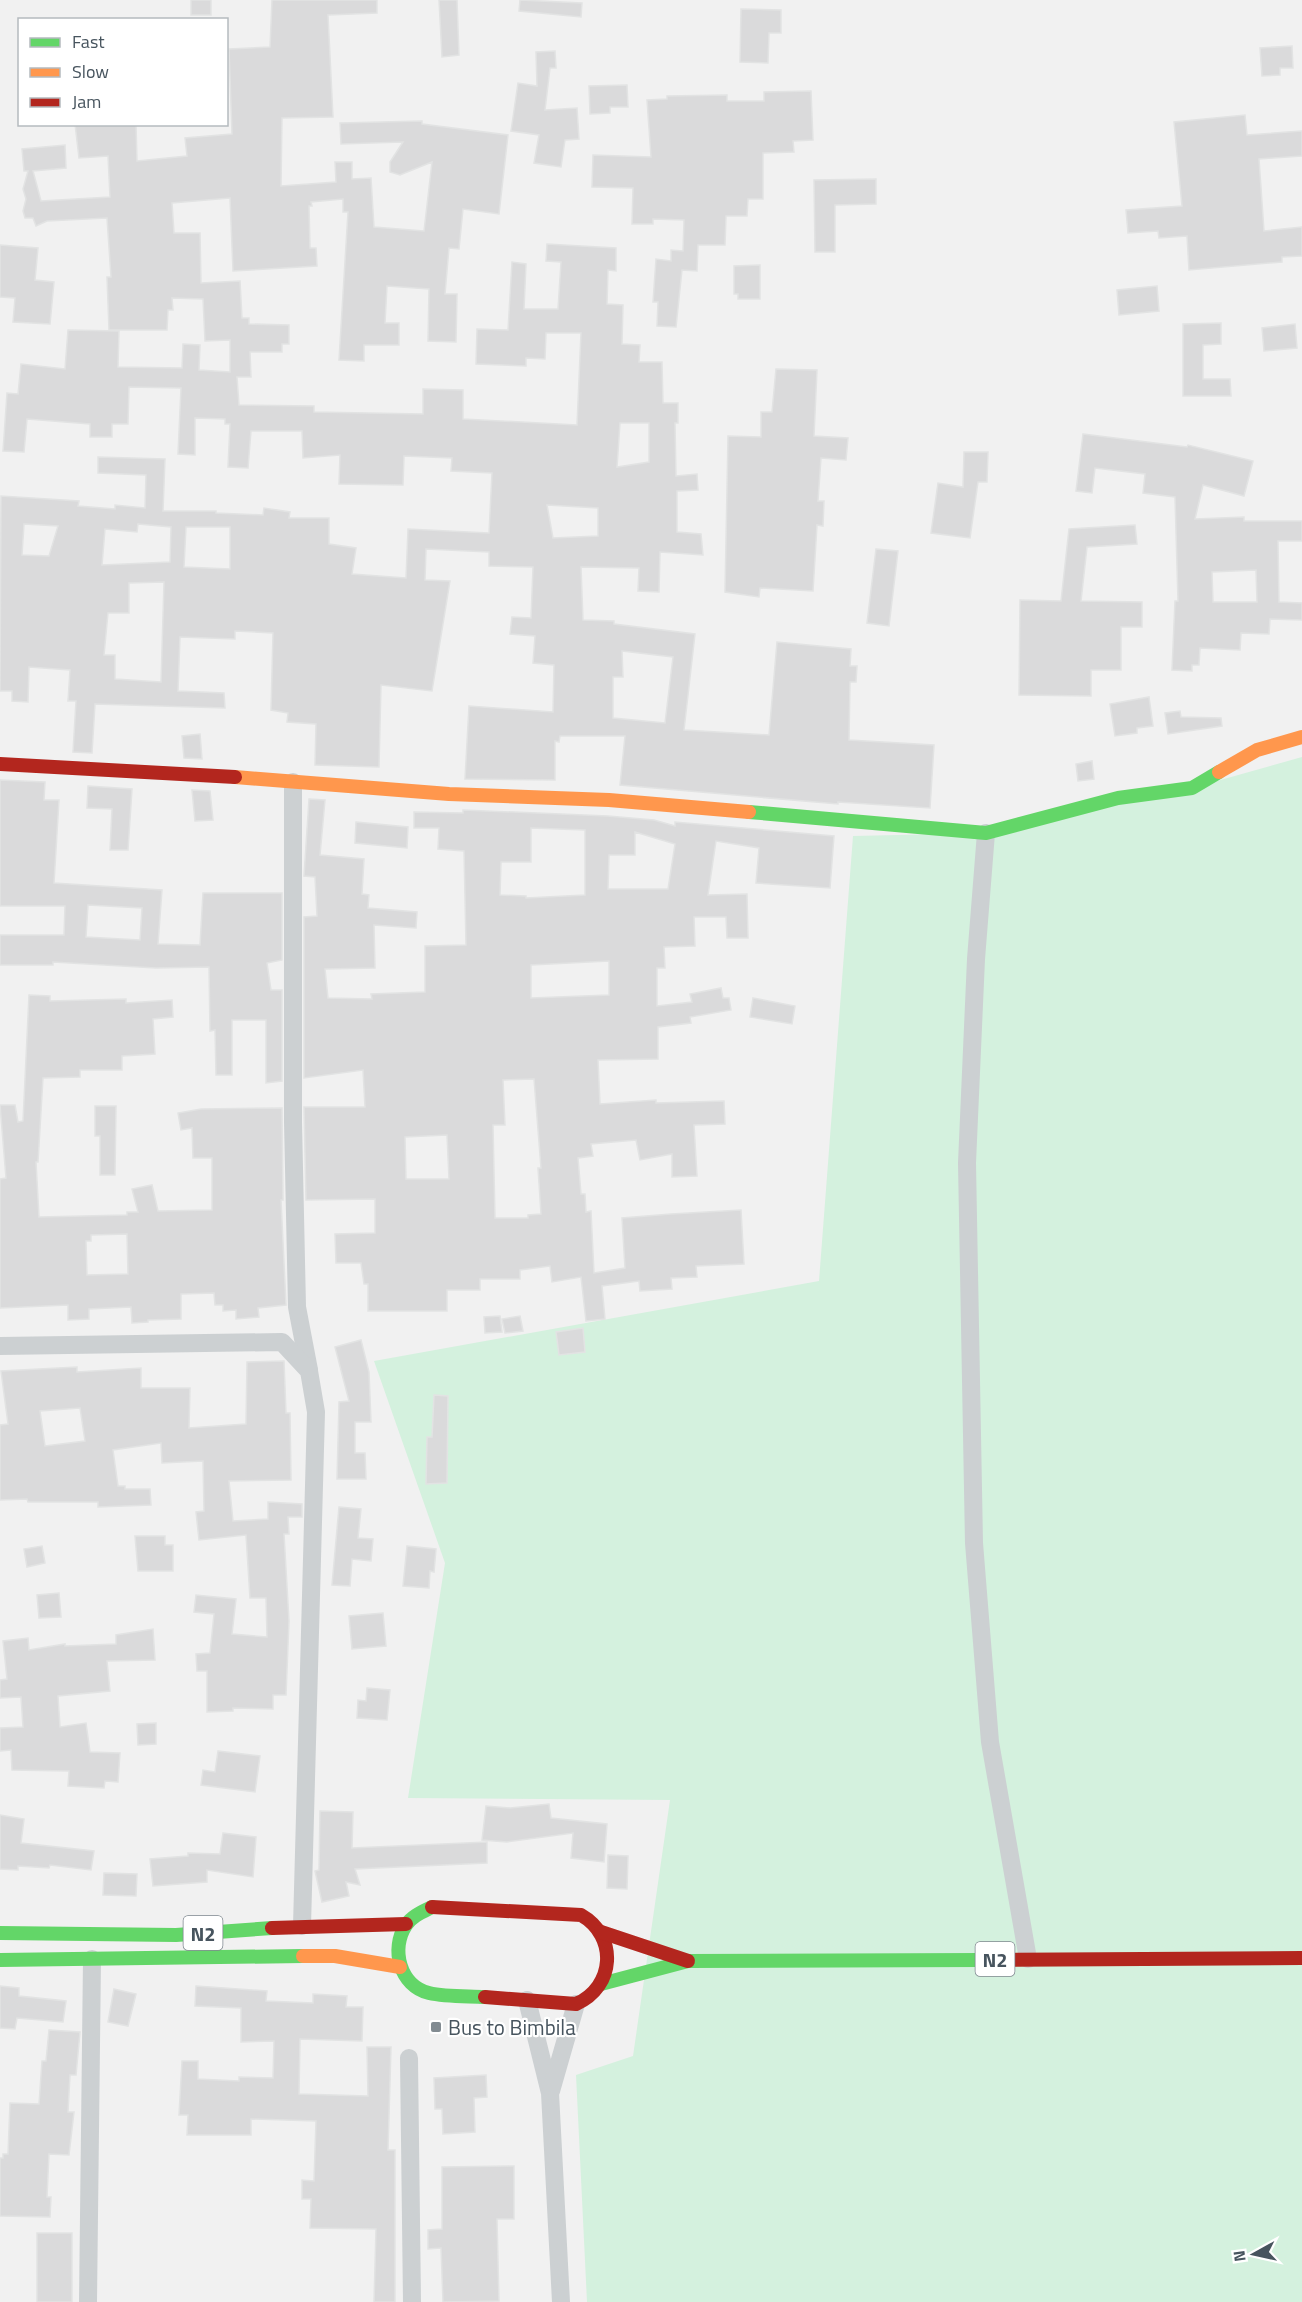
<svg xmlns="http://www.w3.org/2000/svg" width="1302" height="2302" font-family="'Titillium Web',sans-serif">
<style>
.green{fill:#d4f1de}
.building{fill:#dadadb;stroke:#e2e3e3;stroke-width:1.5;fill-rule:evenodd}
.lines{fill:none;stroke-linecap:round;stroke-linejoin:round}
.street{stroke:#ccd0d2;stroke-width:18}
.fast{stroke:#63d668;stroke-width:14}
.slow{stroke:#ff974d;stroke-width:14}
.jam{stroke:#b3261e;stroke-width:14}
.poi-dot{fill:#828b91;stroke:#fff;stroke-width:2}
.labels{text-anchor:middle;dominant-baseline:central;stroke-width:4.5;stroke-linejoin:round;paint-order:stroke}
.shield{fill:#fff;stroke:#7e878e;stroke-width:1.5}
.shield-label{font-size:20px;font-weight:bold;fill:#47545e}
.poi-label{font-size:21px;fill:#47545e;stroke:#fff;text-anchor:start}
</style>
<rect width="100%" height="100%" fill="#f1f1f1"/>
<polygon class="green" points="1302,757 1302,2302 587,2302 576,2075 633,2056 670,1800 408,1798 445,1563 374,1361 819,1281 853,836 986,833 1192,788"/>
<g class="building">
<rect x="191" y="0" width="20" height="15"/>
<path d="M 272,0 L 377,0 L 377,13 L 328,15 L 333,117 L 282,118 L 281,186 L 336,182 L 335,162 L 352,162 L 352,179 L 371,178 L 374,227 L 424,231 L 432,162 L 400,175 L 390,172 L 390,162 L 403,142 L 341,144 L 340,123 L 422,121 L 422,124 L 508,135 L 499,214 L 463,209 L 459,249 L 449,248 L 445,294 L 457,294 L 456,342 L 428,341 L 429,289 L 387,286 L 385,323 L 399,323 L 399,345 L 364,345 L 364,361 L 339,360 L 348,212 L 343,212 L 343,199 L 311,202 L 312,206 L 309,206 L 310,248 L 316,248 L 317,266 L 233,271 L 230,198 L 172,203 L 174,233 L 200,233 L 201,283 L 240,281 L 242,318 L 249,318 L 249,324 L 289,325 L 289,344 L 282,344 L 282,352 L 250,352 L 251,377 L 237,377 L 239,405 L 314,406 L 314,412 L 423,414 L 423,389 L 463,390 L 463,419 L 577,425 L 581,333 L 546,333 L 545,359 L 526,358 L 526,366 L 476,364 L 477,329 L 508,330 L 512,262 L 526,264 L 524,309 L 558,309 L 561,262 L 546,261 L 547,244 L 616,248 L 616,271 L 608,270 L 607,304 L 623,305 L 622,344 L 640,345 L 639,362 L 662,362 L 663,403 L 678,403 L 678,423 L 675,423 L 676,476 L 697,474 L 698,490 L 677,491 L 677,532 L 701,534 L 703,555 L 660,552 L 659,592 L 638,591 L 639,568 L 581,567 L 583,620 L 614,621 L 614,624 L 695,634 L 684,730 L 769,735 L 777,642 L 851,649 L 850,666 L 857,666 L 856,682 L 850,682 L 849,740 L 934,745 L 930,808 L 838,802 L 838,804 L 620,785 L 625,736 L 560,736 L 559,742 L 555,741 L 555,780 L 465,779 L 469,706 L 553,712 L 554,665 L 533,663 L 535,636 L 510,634 L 512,617 L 531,618 L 533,567 L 489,566 L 489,552 L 426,549 L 425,580 L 450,581 L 432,691 L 381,685 L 379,767 L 315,765 L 316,724 L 287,722 L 288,713 L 271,710 L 273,633 L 235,631 L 235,639 L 180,637 L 178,691 L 224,693 L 225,708 L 95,704 L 92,753 L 73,752 L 76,701 L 68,701 L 70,670 L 29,667 L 28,702 L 12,701 L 12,691 L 0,691 L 1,496 L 79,501 L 78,506 L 115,509 L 115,505 L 145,508 L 146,475 L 98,473 L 98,457 L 165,459 L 163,511 L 216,511 L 216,513 L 263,515 L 264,508 L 290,512 L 289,518 L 329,518 L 329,544 L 356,548 L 352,574 L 406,578 L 408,529 L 489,533 L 492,473 L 451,471 L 452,458 L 404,456 L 403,485 L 339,484 L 340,455 L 303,458 L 302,431 L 251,431 L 248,468 L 228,467 L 230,424 L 225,424 L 225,419 L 195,418 L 195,455 L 178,454 L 181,388 L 129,387 L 128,424 L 112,424 L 112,437 L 90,437 L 90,424 L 27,419 L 24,452 L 3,451 L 7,393 L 18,394 L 21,364 L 65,369 L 68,330 L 119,331 L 118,367 L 182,368 L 183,344 L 200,345 L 199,370 L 230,372 L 230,340 L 205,341 L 203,299 L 172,298 L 173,310 L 168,310 L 167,330 L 109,330 L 107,277 L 111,277 L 107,218 L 47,221 L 36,226 L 33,218 L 25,218 L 23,211 L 26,199 L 23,189 L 28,171 L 24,171 L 22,149 L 65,145 L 66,168 L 33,171 L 41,201 L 110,197 L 108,156 L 79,158 L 75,124 L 136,124 L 137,161 L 187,156 L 185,138 L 232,134 L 229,49 L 270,47 ZM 620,423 L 649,423 L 649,462 L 617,467 ZM 547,505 L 598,508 L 598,536 L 553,538 ZM 24,524 L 58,526 L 49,556 L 22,555 ZM 138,524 L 171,527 L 170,562 L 102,565 L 105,529 L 137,532 ZM 186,527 L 230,527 L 230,569 L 184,567 ZM 164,582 L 161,682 L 115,679 L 115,655 L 104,655 L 108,613 L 129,613 L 129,583 ZM 622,651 L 673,657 L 665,723 L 613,718 L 613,677 L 623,677 Z"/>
<polygon points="439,0 457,0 459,55 442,57"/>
<polygon points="520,0 582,3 581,17 519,11"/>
<polygon points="741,9 781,10 781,33 769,33 768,63 740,62"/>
<polygon points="1292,46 1293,68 1280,68 1280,75 1262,76 1260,48"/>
<polygon points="555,51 556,68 550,68 545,110 577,108 579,139 565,140 561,167 534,163 539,135 511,131 518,83 537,86 536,52"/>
<polygon points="627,85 628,107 610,107 610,113 590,114 589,86"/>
<polygon points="811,91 813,140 793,141 794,152 763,153 763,199 748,199 747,216 726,216 725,245 698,245 697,271 682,270 676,327 657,326 658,302 653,302 656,259 671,261 671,250 683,251 684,220 653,219 653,224 632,224 633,188 592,187 593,155 651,157 647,100 667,99 667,96 727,95 727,101 764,101 764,92"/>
<polygon points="1245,115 1247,135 1302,131 1302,156 1259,159 1264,231 1302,227 1302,256 1282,257 1282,262 1189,270 1187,236 1159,238 1158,231 1128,233 1126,210 1182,206 1174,122"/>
<polygon points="876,179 876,204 835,205 835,252 815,252 814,180"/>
<polygon points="0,245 38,248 35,280 54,282 50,324 13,322 15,298 0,297"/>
<polygon points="760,265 760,299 738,299 738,294 734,294 734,266"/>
<polygon points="1157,286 1159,311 1119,315 1117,290"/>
<polygon points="1221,323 1221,344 1203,345 1203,379 1230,379 1231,396 1183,396 1183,324"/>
<polygon points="1295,324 1297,348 1264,351 1262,328"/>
<polygon points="776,369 817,370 814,436 848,438 846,460 821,458 818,501 824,501 823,526 817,525 813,591 760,588 759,597 725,592 728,436 761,437 761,412 772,412"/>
<path d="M 1083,434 L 1187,447 L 1188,445 L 1253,461 L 1244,496 L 1203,485 L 1195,519 L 1244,517 L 1244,521 L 1302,521 L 1302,541 L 1278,541 L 1279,602 L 1302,603 L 1302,620 L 1270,619 L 1269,634 L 1241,633 L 1240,650 L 1200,648 L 1199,665 L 1192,665 L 1192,671 L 1172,670 L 1175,601 L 1178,601 L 1175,497 L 1143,493 L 1145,474 L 1095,468 L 1092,493 L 1076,491 ZM 1256,570 L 1257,602 L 1213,602 L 1212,572 Z"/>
<polygon points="964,452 988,452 987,482 978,482 970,538 931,533 938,483 963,487"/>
<polygon points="1135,525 1137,544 1087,547 1081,601 1142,602 1142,627 1121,627 1121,670 1091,670 1091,696 1019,695 1020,600 1061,601 1069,529"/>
<polygon points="876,549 898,551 889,626 867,623"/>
<polygon points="1149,697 1153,726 1137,728 1137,733 1115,736 1110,704"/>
<polygon points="1180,711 1181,717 1221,718 1222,726 1168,734 1165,713"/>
<polygon points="200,734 202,759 184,758 182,736"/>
<polygon points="1092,761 1094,779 1078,781 1076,764"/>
<path d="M 0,780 L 45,782 L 44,800 L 59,800 L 54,883 L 162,890 L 158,944 L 200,945 L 203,893 L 282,893 L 282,960 L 267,963 L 271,990 L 282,990 L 282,1081 L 266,1083 L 266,1020 L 232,1020 L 232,1075 L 216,1075 L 215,1030 L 210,1031 L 209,967 L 156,968 L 53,962 L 53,965 L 0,965 L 0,935 L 64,935 L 65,906 L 0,906 ZM 88,905 L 142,908 L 140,940 L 86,937 Z"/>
<polygon points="88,786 132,789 128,850 110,850 112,809 87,808"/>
<polygon points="192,790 210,791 213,820 195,821"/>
<path d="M 309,799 L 325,800 L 320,855 L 364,859 L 362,894 L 369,895 L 368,908 L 417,912 L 416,928 L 374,925 L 375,968 L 325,969 L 328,998 L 372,999 L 371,994 L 425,992 L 425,946 L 466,945 L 464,851 L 438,849 L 439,828 L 414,828 L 414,812 L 463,813 L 463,810 L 608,816 L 654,820 L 675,826 L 675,822 L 834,836 L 830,888 L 756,883 L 759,848 L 716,841 L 708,895 L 747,894 L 748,938 L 727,938 L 726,917 L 694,917 L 695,946 L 664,947 L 665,968 L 657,968 L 657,1006 L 692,1002 L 690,994 L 721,988 L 723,998 L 729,998 L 731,1010 L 690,1017 L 691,1023 L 658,1027 L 658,1059 L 598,1060 L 600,1104 L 656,1100 L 656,1103 L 724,1101 L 725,1124 L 694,1125 L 697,1176 L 672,1177 L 672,1154 L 640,1160 L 636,1140 L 591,1144 L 593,1156 L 578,1158 L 581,1194 L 585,1194 L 586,1212 L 591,1211 L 594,1273 L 625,1268 L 622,1218 L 671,1214 L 741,1210 L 744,1264 L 696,1266 L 697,1277 L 671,1278 L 672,1289 L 640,1291 L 639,1281 L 602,1286 L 605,1319 L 586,1321 L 581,1277 L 552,1282 L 550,1266 L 520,1270 L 520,1279 L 480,1279 L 480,1290 L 447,1290 L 447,1311 L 368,1311 L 368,1284 L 364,1284 L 361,1263 L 336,1263 L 335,1234 L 375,1233 L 375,1199 L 306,1200 L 304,1107 L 365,1107 L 363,1070 L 304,1078 L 304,917 L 317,916 L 315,877 L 304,876 ZM 531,828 L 585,830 L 585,895 L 526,898 L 526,896 L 500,895 L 501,862 L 531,862 ZM 635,832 L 675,844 L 668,889 L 608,889 L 609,855 L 635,855 ZM 609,961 L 609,995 L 531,998 L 531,965 ZM 534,1079 L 541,1168 L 538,1168 L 541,1214 L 528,1215 L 528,1218 L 495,1218 L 493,1125 L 505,1125 L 503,1080 ZM 447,1135 L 449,1179 L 406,1179 L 405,1137 Z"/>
<polygon points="356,822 408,827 407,848 355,843"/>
<path d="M 29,995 L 50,996 L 50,1001 L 126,999 L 126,1003 L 172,1000 L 173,1017 L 153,1019 L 155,1054 L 122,1056 L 122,1070 L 80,1070 L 80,1077 L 43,1078 L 38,1162 L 36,1162 L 39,1217 L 127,1215 L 127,1212 L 138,1212 L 132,1189 L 152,1185 L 158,1211 L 212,1210 L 212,1158 L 193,1158 L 192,1128 L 181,1130 L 178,1113 L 201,1109 L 282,1108 L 283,1200 L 281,1200 L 286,1305 L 258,1308 L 259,1317 L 236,1319 L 236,1310 L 223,1311 L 223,1305 L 215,1305 L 214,1293 L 181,1294 L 181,1319 L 148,1320 L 148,1322 L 132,1323 L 131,1307 L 89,1309 L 89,1319 L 68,1320 L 68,1305 L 0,1308 L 0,1179 L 6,1178 L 0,1105 L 15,1105 L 18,1122 L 23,1121 ZM 127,1234 L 128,1274 L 87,1275 L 86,1241 L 91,1241 L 91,1235 Z"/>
<polygon points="753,998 795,1006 792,1024 750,1017"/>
<polygon points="95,1106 116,1106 115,1175 100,1175 100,1136 95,1136"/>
<polygon points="500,1316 502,1332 485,1333 484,1317"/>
<polygon points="520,1316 523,1331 505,1333 502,1319"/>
<polygon points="583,1328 585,1352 559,1355 556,1332"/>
<polygon points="361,1340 369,1372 371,1422 355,1422 355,1453 365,1453 366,1479 337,1479 339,1402 349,1401 335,1347"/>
<path d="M 284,1361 L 286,1413 L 290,1413 L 291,1480 L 229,1481 L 233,1521 L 268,1519 L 268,1502 L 302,1504 L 302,1517 L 288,1517 L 289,1534 L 284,1534 L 289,1621 L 286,1695 L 273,1695 L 273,1709 L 233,1708 L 233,1711 L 207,1712 L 207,1671 L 197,1671 L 196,1654 L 210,1653 L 214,1614 L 194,1612 L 196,1595 L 236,1599 L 232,1634 L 267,1637 L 266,1598 L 250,1598 L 246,1535 L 199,1540 L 196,1512 L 204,1511 L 203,1461 L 162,1463 L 161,1443 L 113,1450 L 118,1486 L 125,1486 L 125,1489 L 150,1489 L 151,1505 L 98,1507 L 98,1502 L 28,1502 L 27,1499 L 0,1500 L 0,1425 L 8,1424 L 1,1371 L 77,1367 L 77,1372 L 141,1368 L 141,1388 L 190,1388 L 189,1428 L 246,1424 L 247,1362 ZM 80,1408 L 85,1441 L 45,1446 L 40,1411 Z"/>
<polygon points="434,1395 448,1396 447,1483 426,1484 427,1437 432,1437"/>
<polygon points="339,1507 361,1509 358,1538 373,1539 371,1561 352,1559 350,1586 332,1585"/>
<polygon points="135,1536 165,1536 165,1545 173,1545 173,1571 138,1571"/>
<polygon points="42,1546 45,1563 27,1567 24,1549"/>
<polygon points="407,1546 436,1549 434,1572 430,1571 429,1588 403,1586"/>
<polygon points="59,1593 61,1617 39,1618 37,1595"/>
<polygon points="383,1613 386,1646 352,1649 349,1616"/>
<polygon points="153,1629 155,1660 107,1661 110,1691 58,1696 60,1727 86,1723 90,1752 120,1753 118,1782 105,1781 104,1788 68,1786 69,1771 12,1770 11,1750 0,1751 0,1728 23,1727 21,1697 0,1698 0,1680 7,1679 3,1641 28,1638 29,1650 65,1644 65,1646 116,1644 116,1635"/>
<polygon points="367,1688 390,1690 387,1720 357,1718 358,1700 366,1701"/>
<polygon points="156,1723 156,1744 138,1745 137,1724"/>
<polygon points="218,1751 260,1756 255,1792 201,1785 203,1770 215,1772"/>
<polygon points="549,1804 551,1818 607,1824 604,1862 571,1858 573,1833 507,1842 482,1840 486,1806 510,1808"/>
<polygon points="320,1811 353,1812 352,1848 487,1842 487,1863 355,1869 360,1885 346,1882 349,1896 322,1902 315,1871 319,1870"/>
<polygon points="0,1815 24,1819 21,1843 94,1851 91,1870 50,1865 49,1868 18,1866 18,1870 0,1869"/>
<polygon points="223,1833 256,1837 253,1877 207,1870 207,1882 153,1886 150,1859 188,1856 188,1853 220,1854"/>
<polygon points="608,1855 628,1856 627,1889 607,1888"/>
<polygon points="104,1873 137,1874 136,1896 103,1895"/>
<polygon points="0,1986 19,1988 19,1996 66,2001 63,2022 17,2018 15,2029 0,2028"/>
<polygon points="196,1986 267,1991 266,2001 313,2003 313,1994 347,1996 346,2007 363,2007 362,2041 300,2039 299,2094 368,2096 367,2047 391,2047 388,2150 395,2150 395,2302 374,2302 376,2229 310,2228 311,2199 302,2199 302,2180 314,2181 316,2121 251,2119 251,2135 187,2135 188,2115 179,2115 182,2061 198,2061 198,2079 239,2081 239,2077 273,2078 274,2041 241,2042 241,2008 195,2006"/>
<polygon points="114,1989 136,1994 128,2026 108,2022"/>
<polygon points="49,2030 80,2032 76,2075 70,2075 68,2112 74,2112 69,2155 49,2154 47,2197 51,2197 50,2217 0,2216 0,2158 3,2158 3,2154 8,2154 10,2103 39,2104 42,2061 46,2061"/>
<polygon points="486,2075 487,2097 474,2098 475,2132 443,2134 442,2109 435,2109 434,2078"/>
<polygon points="514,2166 514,2219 497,2219 499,2301 443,2302 441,2248 428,2249 428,2230 442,2229 442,2167"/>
<rect x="37" y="2233" width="35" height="69"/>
</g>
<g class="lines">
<g class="street">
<polyline points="293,782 293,1122 297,1307 309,1370"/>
<polyline points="986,833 976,959 967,1163 974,1543 990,1742 1028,1959"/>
<polyline points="0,1346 282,1342 309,1371 316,1412 302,1926"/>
<polyline points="527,2000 550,2093 561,2302"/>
<polyline points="409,2058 412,2302"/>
<polyline points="551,2091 576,2004"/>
<polyline points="88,2302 92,1959"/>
</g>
<g class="fast">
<polyline points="749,812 986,833 1118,798 1192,788 1219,772"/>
<path d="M 432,1907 C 422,1912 412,1916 406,1925 C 390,1949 400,1986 429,1993 C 446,1997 467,1996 485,1997"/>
<polyline points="0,1933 176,1935 272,1928"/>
<polyline points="0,1960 303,1956"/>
<polyline points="601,1984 688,1961 982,1960"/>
</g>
<g class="slow">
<polyline points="1219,772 1257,750 1302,737"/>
<polyline points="235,777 449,794 609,800 749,812"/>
<polyline points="303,1956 335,1956 400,1967"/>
</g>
<g class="jam">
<polyline points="0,764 235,777"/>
<path d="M 432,1907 L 581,1915 C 618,1936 615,1987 576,2004 L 485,1997"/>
<polyline points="272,1928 406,1924"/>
<polyline points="601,1932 688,1961"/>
<polyline points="982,1960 1302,1958"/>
</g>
</g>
<rect class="poi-dot" x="430" y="2021" width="12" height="12" rx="3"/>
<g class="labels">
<g class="shield">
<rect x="183.5" y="1916" width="39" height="34" rx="4.5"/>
<rect x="975.5" y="1942" width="39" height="34" rx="4.5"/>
</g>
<g class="shield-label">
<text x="203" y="1933">N2</text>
<text x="995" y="1959">N2</text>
</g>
<g class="poi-label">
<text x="448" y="2027">Bus to Bimbila</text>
</g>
</g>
<rect x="18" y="18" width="210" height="108" fill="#ffffff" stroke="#b5bbbf" stroke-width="1.5"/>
<rect x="30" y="38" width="30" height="9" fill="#63d668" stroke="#b5bbbf" stroke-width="1.5"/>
<text x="72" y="48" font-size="18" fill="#47545e">Fast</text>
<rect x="30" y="68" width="30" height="9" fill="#ff974d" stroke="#b5bbbf" stroke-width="1.5"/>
<text x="72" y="78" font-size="18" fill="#47545e">Slow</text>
<rect x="30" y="98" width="30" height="9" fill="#b3261e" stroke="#b5bbbf" stroke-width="1.5"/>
<text x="72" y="108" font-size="18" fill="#47545e">Jam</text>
<g transform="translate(1254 2254) rotate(262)" stroke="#ffffff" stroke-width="4.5" paint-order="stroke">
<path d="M0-4.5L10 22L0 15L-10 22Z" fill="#47545e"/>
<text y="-9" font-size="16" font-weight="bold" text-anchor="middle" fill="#47545e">N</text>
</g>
</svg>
